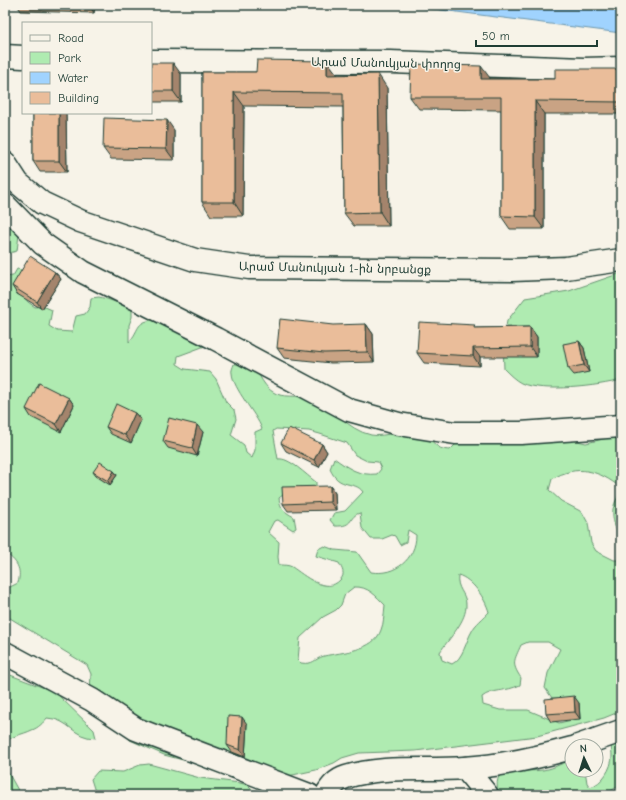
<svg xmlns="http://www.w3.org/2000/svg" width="626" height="800" font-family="'Comic Neue','Noto Sans Armenian',sans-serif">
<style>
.green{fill:#afebb1;stroke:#679472;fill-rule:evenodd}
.water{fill:#a0d3fe;stroke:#6c97ad}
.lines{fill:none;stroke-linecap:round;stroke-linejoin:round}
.minor-casing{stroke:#1f3d34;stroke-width:25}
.minor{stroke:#f7f3e8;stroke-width:22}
.wall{fill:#c9a384;stroke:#1f3d34}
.shaded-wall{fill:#a4846c;stroke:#1f3d34}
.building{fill:#eabd9a;stroke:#1f3d34}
.labels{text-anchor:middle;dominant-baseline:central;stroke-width:3;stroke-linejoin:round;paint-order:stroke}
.street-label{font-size:12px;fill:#1f3d34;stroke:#f7f3e8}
</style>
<rect width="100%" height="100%" fill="#f7f3e8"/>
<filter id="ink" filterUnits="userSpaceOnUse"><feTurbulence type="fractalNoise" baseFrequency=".025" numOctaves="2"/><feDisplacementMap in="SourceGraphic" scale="8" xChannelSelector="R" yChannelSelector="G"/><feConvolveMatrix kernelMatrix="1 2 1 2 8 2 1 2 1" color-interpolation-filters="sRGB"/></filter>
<g filter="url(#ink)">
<g class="green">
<polygon points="5,206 19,234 17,251 5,254"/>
<path d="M 17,269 L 26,271 L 23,295 L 28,302 L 35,307 L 43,306 L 52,310 L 49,326 L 57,331 L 72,332 L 76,316 L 85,314 L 90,307 L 91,298 L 99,297 L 107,299 L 132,308 L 132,317 L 129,325 L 129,342 C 140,330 135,322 153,320 L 205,346 L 178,356 L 177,364 L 185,369 L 210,372 L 216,379 L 226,402 L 234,410 L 236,419 L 231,435 L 244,445 L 246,453 L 252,458 L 255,450 L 255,432 L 262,429 C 256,413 233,389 232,373 C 231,371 233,367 234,364 C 261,361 257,382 273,392 C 283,399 297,394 309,398 C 332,405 347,430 371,435 C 384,438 408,427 422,434 C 434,439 434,450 450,450 L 456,444 L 460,437 L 552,435 L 586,443 L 621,435 L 621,537 C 615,531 612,518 613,509 C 614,502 620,495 621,488 C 599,470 577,464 552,479 L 549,490 L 561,501 L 582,512 L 588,523 L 591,543 L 596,551 L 614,560 L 621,560 L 621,711 L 604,718 L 537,736 L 415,751 L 359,753 L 342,758 L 334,763 L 316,770 L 288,776 L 183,760 L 164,755 L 130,740 L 90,692 L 91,674 L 87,665 L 5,615 L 5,586 L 10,587 L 18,583 C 22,569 17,561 5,553 L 5,277 L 13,276 ZM 276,429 L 309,431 L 320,434 L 347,443 L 355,455 L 367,461 L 378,462 L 381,469 L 377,474 C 359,476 348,468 334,458 L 330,469 C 339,490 355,480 363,492 L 345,511 L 334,513 L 330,520 L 335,526 C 355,527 348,516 360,513 L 362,528 L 371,539 L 382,539 L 392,535 L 395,536 L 400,545 L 406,542 L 408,530 L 416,535 C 416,559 395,576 371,572 L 357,552 L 335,550 L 324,546 L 318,549 L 316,556 L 339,563 C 342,569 346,574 340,580 C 326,595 304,575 292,567 C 289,565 283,565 279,565 L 278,557 L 279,542 L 268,532 L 274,521 L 278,520 L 293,530 L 296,528 L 294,517 C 285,512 280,509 279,498 L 284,494 L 316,489 L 316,482 C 306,475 289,457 278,459 L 273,431 ZM 458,575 C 472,579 485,598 489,612 C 484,618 475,624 472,631 C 466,641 463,659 452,664 L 442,660 L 440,652 C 449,638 467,621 466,604 C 466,593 456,589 458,575 ZM 354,587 C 368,586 376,596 385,605 C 384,613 384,623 381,630 C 374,651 342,652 324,656 C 314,659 314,665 301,663 L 298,660 L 300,638 L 323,617 L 336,610 L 341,605 L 345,594 ZM 528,642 L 548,642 L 560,649 L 548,673 L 545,688 L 552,698 L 559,698 L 576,719 L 559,723 L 528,710 L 500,710 L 483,705 L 482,697 C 492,689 506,692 520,685 L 521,678 C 511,663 514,661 521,645 Z"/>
<path d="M 621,273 L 621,380 C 599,386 542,393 521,383 C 515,380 509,374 504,369 L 503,344 L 507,321 L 525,298 L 569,291 Z"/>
<path d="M 5,673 L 55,692 L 94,730 L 96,738 C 72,738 70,719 47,718 C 43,723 38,728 32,730 C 22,735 12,735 5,743 Z"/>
<path d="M 621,735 L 621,784 L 605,795 L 501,795 C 496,788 496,782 500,774 C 515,768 532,773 548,769 C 557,767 562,762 572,761 L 572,770 L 585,770 L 587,783 L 590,787 C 602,784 612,768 612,756 C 612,750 610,746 613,741 C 615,738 619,737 621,735 Z"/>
<polygon points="149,764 200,778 240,783 248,785 258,795 96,795 91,779 98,771 123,772 140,765"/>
<polygon points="5,767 19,792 22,795 5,795"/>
</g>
<polygon class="water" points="402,5 621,5 621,33"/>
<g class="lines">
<g class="minor-casing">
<g id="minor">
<polyline points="5,56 23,57"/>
<polyline points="151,61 390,62 584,69 621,68"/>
<polyline points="5,163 18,183 42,203 80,221 195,260 249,268 512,270 566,268 621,260"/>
<polyline points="5,205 43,244 83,272 216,339 349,410 399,424 455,433 521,433 621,426"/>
<polyline points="5,653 92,700 136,729 309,795"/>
<polyline points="578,746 621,731"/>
<polyline points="465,768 487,795"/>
<path d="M 326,795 C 331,787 336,780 346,777 C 384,765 425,771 464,768 C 501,766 536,758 572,748"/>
</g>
</g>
<use href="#minor" class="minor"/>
</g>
<g class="wall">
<polygon points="17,5 95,5 94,13 21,11"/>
<polygon points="327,61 337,75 387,88 389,226 354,226 344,213 343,107 244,106 243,216 211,216 202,202 202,72 256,72"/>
<polygon points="151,63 181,74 181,102 151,102"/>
<polygon points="621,69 621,114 544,114 544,229 510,229 501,216 501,110 419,109 410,97 490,78 555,79"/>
<polygon points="33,113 66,113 67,172 40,172 33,161"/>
<polygon points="174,130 174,160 111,159 103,148"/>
<polygon points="55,272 61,279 42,309 17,294 12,286"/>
<polygon points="366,324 373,334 374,362 331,363 284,358 277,348"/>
<polygon points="530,327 537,337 537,357 480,357 480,366 424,363 417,353 476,328"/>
<polygon points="579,341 584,348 589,372 574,375 568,368"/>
<polygon points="69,398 74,405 61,432 31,417 26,409"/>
<polygon points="135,413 141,420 131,443 111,434 106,427"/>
<polygon points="203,432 197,456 168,448 163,441"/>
<polygon points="281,443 322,444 327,452 319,467 286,451"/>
<polygon points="114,471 117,475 110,485 96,476 93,472"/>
<polygon points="330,486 335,493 336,510 288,511 283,504"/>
<polygon points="579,703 580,719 551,722 546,714"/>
<polygon points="247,724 245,757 232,752 227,745"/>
</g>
<g class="shaded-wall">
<polygon points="89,5 95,5 94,13"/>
<polygon points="327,61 337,74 337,88 327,75"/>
<polygon points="173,63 181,74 181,102 173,91"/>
<polygon points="481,66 490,78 490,91 481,79"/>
<polygon points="378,74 387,88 389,226 380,212"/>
<polygon points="234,92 244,106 243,216 234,202"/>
<polygon points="535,101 544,114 544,229 535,217"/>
<polygon points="59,113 66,113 67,172 59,161"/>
<polygon points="167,120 174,130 174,160 166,149"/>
<polygon points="55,272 61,279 42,309 37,302"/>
<polygon points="366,324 373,334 374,362 367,352"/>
<polygon points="530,327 537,337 537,357 530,347"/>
<polygon points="579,341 584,348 589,372 584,365"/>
<polygon points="473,348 480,357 480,366 473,356"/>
<polygon points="69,398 74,405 61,432 56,424"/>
<polygon points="135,413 141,420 131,443 125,435"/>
<polygon points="197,425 203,432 197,456 192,448"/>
<polygon points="322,444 327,452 319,467 314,460"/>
<polygon points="114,471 117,475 110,485 108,481"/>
<polygon points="330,486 335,493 336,510 330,502"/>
<polygon points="574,696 579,703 580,719 575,712"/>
<polygon points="242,717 247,724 245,757 240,750"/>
</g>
<g class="building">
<polygon points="257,60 327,61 327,75 378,74 380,212 344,213 343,93 234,92 234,202 202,202 202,72 256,72"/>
<rect x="151" y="63" width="22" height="28"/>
<polygon points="411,64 481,66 481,79 555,79 555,69 621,69 621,102 535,101 535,217 501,216 501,97 410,97"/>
<rect x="33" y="113" width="26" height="48"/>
<polygon points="104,118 167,120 166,149 103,148"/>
<polygon points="30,256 55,272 37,302 12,286"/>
<polygon points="280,319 333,325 366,324 367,352 324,353 277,348"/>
<polygon points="419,322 475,325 474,328 530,327 530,347 473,348 473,356 417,353"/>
<polygon points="579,341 584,365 568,368 563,344"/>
<polygon points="39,383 69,398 56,424 26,409"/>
<polygon points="116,404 135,413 125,435 106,427"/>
<polygon points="169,418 197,425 192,448 163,441"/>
<polygon points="289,428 322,444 314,460 281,443"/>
<polygon points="100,462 114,471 108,481 93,472"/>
<polygon points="330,486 330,502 283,504 282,487"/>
<polygon points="574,696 575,712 546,714 545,699"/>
<polygon points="228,716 242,717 240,750 227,745"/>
</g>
</g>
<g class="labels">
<g class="street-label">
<text transform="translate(386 63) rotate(1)">Արամ Մանուկյան փողոց</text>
<text transform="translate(335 268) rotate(1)">Արամ Մանուկյան 1-ին նրբանցք</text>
</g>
</g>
<rect width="626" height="800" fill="none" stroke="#f7f3e8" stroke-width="20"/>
<rect x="10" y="10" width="606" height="780" fill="none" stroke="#1f3d34" stroke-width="1.5" filter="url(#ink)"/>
<rect x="22" y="22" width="130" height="92" fill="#f7f3e8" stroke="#a1aaa0"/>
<rect x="30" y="35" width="20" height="6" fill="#f7f3e8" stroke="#a1aaa0"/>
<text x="58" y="42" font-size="12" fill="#1f3d34">Road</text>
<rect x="30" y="52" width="20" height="12" fill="#afebb1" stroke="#a1aaa0"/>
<text x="58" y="62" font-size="12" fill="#1f3d34">Park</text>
<rect x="30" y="72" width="20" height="12" fill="#a0d3fe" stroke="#a1aaa0"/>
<text x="58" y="82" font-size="12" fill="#1f3d34">Water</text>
<rect x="30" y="92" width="20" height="12" fill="#eabd9a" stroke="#a1aaa0"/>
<text x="58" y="102" font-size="12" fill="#1f3d34">Building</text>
<g transform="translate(584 758) rotate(356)"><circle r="19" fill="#f7f3e8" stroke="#a1aaa0"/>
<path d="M0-3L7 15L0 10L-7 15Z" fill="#1f3d34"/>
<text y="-6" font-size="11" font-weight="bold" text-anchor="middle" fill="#1f3d34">N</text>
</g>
<path d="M476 40v6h121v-6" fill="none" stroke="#1f3d34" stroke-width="2"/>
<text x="482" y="40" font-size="12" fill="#1f3d34" stroke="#f7f3e8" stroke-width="3" paint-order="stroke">50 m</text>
</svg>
